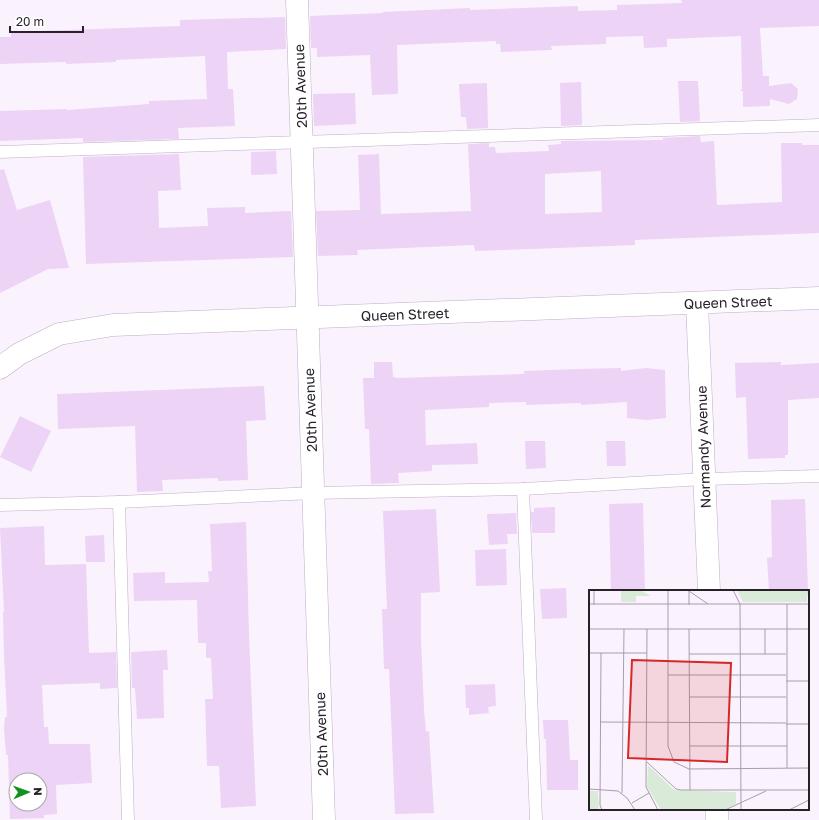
<svg xmlns="http://www.w3.org/2000/svg" width="819" height="820" font-family="'Golos Text',sans-serif">
<style>
.building{fill:#edd3f6;fill-rule:evenodd}
.lines{fill:none;stroke-linecap:round;stroke-linejoin:round}
.service-casing{stroke:#c0adc6;stroke-width:13}
.minor-casing{stroke:#c0adc6;stroke-width:23}
.service{stroke:#fff;stroke-width:12}
.minor{stroke:#fff;stroke-width:22}
.labels{text-anchor:middle;dominant-baseline:central;stroke-width:3;stroke-linejoin:round;paint-order:stroke}
.street-label{font-size:14px;fill:#28212a;stroke:#fff}
.inset-road{fill:none;stroke:#a69fa9;stroke-width:1}
.view{fill:#d62828;fill-opacity:0.15;stroke:#d62828;stroke-width:2}
.inset-edge{fill:none;stroke:#28212a;stroke-width:2}
</style>
<rect width="100%" height="100%" fill="#faf3fd"/>
<g class="building">
<polygon points="681,0 819,0 819,26 760,28 763,76 769,76 769,86 791,83 798,89 797,99 789,104 770,99 770,106 743,107 743,91 740,91 742,89 741,36 667,39 667,47 644,48 643,36 606,37 606,44 551,46 552,50 501,52 500,44 496,44 496,41 397,45 398,94 372,95 370,55 317,57 317,48 311,48 310,16 383,13 383,12 470,8 470,10 578,6 578,11 617,10 617,5 682,3"/>
<polygon points="285,17 286,49 227,52 228,89 233,89 235,126 178,128 179,139 83,142 83,138 0,141 0,111 67,109 67,110 149,104 149,101 207,99 205,56 116,60 116,62 66,64 66,62 0,64 0,37 11,37 11,32 180,26 180,20"/>
<polygon points="678,81 698,81 700,121 680,122"/>
<polygon points="581,82 582,125 561,126 560,83"/>
<polygon points="487,83 488,128 467,129 466,117 461,117 459,84"/>
<polygon points="355,93 356,124 314,126 313,94"/>
<path d="M 700,136 L 701,142 L 714,141 L 717,205 L 782,202 L 781,143 L 802,143 L 802,145 L 819,145 L 819,233 L 635,240 L 635,245 L 532,249 L 475,251 L 474,245 L 357,250 L 358,255 L 318,256 L 316,211 L 360,210 L 358,155 L 379,154 L 381,214 L 471,211 L 468,144 L 489,143 L 489,147 L 495,147 L 496,153 L 549,151 L 548,145 L 561,144 L 561,141 L 663,140 L 663,138 ZM 601,171 L 602,212 L 545,214 L 545,174 Z"/>
<polygon points="276,151 277,174 251,175 251,152"/>
<polygon points="179,154 181,190 158,191 159,228 208,226 207,208 245,207 245,213 291,211 293,257 86,264 83,157"/>
<polygon points="4,169 17,210 50,200 69,268 48,269 0,293 0,170"/>
<polygon points="374,362 392,362 393,377 397,378 524,374 524,371 576,369 621,368 621,371 646,368 665,370 666,418 647,420 627,418 627,402 581,405 581,403 526,405 526,402 489,403 489,407 425,410 426,445 477,443 478,464 432,465 432,471 398,473 399,483 371,484 369,429 365,429 363,378 374,378"/>
<polygon points="781,362 781,365 819,363 819,398 788,400 788,455 785,455 785,458 748,459 746,397 736,398 735,363"/>
<polygon points="264,386 266,420 246,421 248,480 218,481 218,478 162,480 163,491 137,492 135,426 58,429 57,394"/>
<polygon points="20,416 51,431 31,472 0,457"/>
<polygon points="525,441 545,441 546,468 526,469"/>
<polygon points="606,441 625,441 626,466 607,466"/>
<polygon points="805,499 808,591 769,591 767,558 772,557 771,500"/>
<polygon points="643,503 645,591 611,591 609,504"/>
<polygon points="555,507 555,533 532,533 531,512 534,512 534,508"/>
<polygon points="436,509 440,592 421,593 421,639 424,710 426,732 429,731 434,813 395,814 389,669 384,669 382,609 387,609 383,511"/>
<polygon points="516,513 517,534 507,534 508,544 489,545 487,514"/>
<polygon points="246,522 249,634 256,806 221,808 219,766 207,766 205,699 213,699 211,658 206,658 206,643 198,643 197,600 134,601 133,573 165,572 165,583 209,582 208,571 212,571 210,524"/>
<path d="M 44,526 L 45,565 L 86,564 L 89,653 L 116,652 L 117,688 L 100,689 L 100,683 L 42,685 L 44,727 L 48,727 L 49,744 L 90,744 L 92,783 L 56,785 L 57,814 L 44,815 L 44,818 L 10,819 L 8,755 L 6,755 L 4,728 L 5,717 L 7,717 L 4,656 L 3,612 L 4,612 L 0,528 ZM 16,780 L 40,780 L 40,804 L 16,804 Z"/>
<polygon points="104,535 105,562 86,562 85,536"/>
<polygon points="506,549 507,585 476,586 475,550"/>
<polygon points="566,588 567,618 542,619 540,589"/>
<polygon points="167,650 168,670 163,670 164,718 137,719 135,688 132,688 131,652"/>
<polygon points="495,684 496,706 488,707 489,713 469,715 469,708 466,708 465,685"/>
<polygon points="543,720 568,720 570,760 578,760 578,790 547,790 546,739 544,739"/>
</g>
<g class="lines">
<g class="service-casing">
<g id="service">
<polyline points="0,152 819,125"/>
<polyline points="523,489 536,820"/>
<polyline points="119,502 128,820"/>
<polyline points="0,505 119,502 313,493 523,489 705,479 819,476"/>
</g>
</g>
<g class="minor-casing">
<g id="minor">
<polyline points="297,0 324,820"/>
<polyline points="697,303 709,591"/>
<polyline points="0,368 19,354 59,334 113,325 819,298"/>
<polyline points="717,809 717,820"/>
</g>
</g>
<use href="#service" class="service"/>
<use href="#minor" class="minor"/>
</g>
<g class="labels">
<g class="street-label">
<text transform="translate(300 86) rotate(-92)">20th Avenue</text>
<text transform="translate(728 302) rotate(-2)">Queen Street</text>
<text transform="translate(405 314) rotate(-2)">Queen Street</text>
<text transform="translate(310 410) rotate(-92)">20th Avenue</text>
<text transform="translate(703 447) rotate(-92)">Normandy Avenue</text>
<text transform="translate(321 734) rotate(-92)">20th Avenue</text>
</g>
</g>
<g transform="translate(589 590)">
<rect width="220" height="220" fill="#faf3fd"/>
<path d="M 32,0 L 51,0 L 62,6 L 47,6 L 47,12 L 32,12 ZM 148,0 L 218,0 L 218,12 L 154,12 ZM 59,175 L 85,200 L 147,202 L 147,214 L 134,220 L 72,220 L 58,197 ZM 0,201 L 9,201 L 10,220 L 0,220 Z" fill="#d9ebd8"/>
<path class="inset-road" d="M 5,0 L 5,15M 79,0 L 79,156 L 85,172 L 100,179 L 220,178M 144,0 L 151,14 L 152,220M 219,0 L 220,14M 100,1 L 119,14M 0,14 L 220,14M 100,15 L 100,0M 0,39 L 220,39M 58,39 L 57,197 L 69,220M 100,39 L 101,200M 176,39 L 176,64M 0,63 L 58,63M 12,63 L 11,215 L 13,220M 100,64 L 197,64M 220,80 L 220,168M 79,85 L 197,85M 197,91 L 220,91M 100,107 L 197,107M 11,132 L 197,133M 197,134 L 219,134M 100,156 L 198,156M 58,172 L 87,199 L 92,200 L 220,200M 198,178 L 198,14M 0,199 L 29,201 L 38,208 L 46,220M 33,203 L 35,39M 43,213 L 60,203M 136,220 L 177,201M 200,220 L 220,210"/>
<path class="view" d="M 43,70 L 142,73 L 138,172 L 39,168 Z"/>
<rect width="220" height="220" class="inset-edge"/>
</g>
<g transform="translate(28 792) rotate(88)"><circle r="19" fill="#ffffff" stroke="#a9a6aa"/>
<path d="M0-3L7 15L0 10L-7 15Z" fill="#139223"/>
<text y="-6" font-size="11" font-weight="bold" text-anchor="middle" fill="#28212a">N</text>
</g>
<path d="M10 26v6h73v-6" fill="none" stroke="#28212a" stroke-width="2"/>
<text x="16" y="26" font-size="12" fill="#28212a" stroke="#ffffff" stroke-width="3" paint-order="stroke">20 m</text>
</svg>
